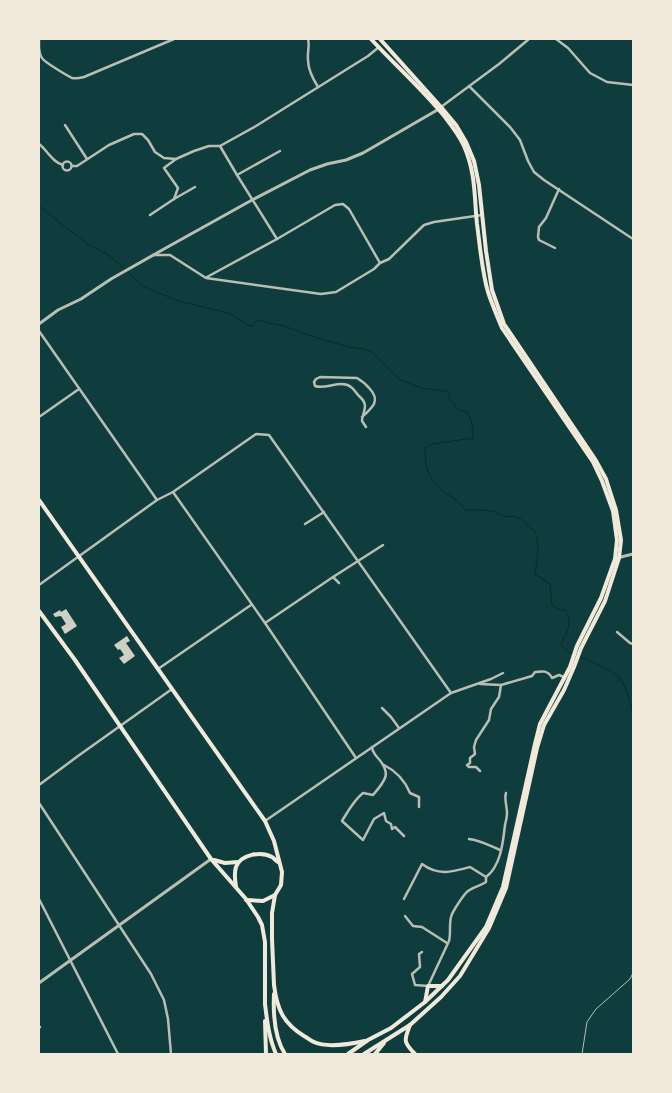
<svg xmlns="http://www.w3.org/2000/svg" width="672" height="1093" font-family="'Source Serif 4',serif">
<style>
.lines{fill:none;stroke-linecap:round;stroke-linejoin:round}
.stream{stroke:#0a2a2b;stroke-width:1}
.building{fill:#cfcfc3}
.service{stroke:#b8beb3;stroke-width:1}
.minor{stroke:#b8beb3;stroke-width:2.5}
.tertiary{stroke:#b8beb3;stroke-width:3}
.primary{stroke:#f1e9da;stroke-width:4}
.trunk{stroke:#f1e9da;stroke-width:4}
</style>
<rect width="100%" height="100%" fill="#0f3d3e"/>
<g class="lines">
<g class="stream">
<path d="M 39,206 L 86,243 L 110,256 L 143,286 L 178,301 L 228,313 L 252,327 L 257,320 L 287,327 L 314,337 L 349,347 L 364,349 L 372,352 L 399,379 L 421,388 L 445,391 L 449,393 L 450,400 L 460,411 L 467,412 C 473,419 472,430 473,438 L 433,444 L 425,448 C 425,471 429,481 447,494 C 455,499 461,503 465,510 L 485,510 L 495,512 L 506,517 L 513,516 L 521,519 L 531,529 L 535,531 L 537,538 L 538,551 L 535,574 L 550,584 L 552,606 L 561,610 L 565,610 C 573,624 567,631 561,644 L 568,652 L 574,654"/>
<path d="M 580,657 C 589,661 613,670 619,677 C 627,688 630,701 633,714"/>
</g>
</g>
<g class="building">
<polygon points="66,609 77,626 65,634 61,627 66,624 61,616 55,617 53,614 60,610 61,612"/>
<polygon points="127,636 130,641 126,643 135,656 124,664 119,658 124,655 120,649 118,650 114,645"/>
</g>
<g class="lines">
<polyline class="service" points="582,1054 587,1022 596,1009 630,979 633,973"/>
<g class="minor">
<path d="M 39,39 C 39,45 38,53 42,58 C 44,62 68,76 72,78 C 76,79 80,78 84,77 L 174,39"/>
<path d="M 308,39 C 310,46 307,52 308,60 C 308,70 313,79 318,87"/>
<polyline points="556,39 568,48 590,73 607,82 633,85"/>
<polyline points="469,86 510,127 520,140 528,161 534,172 544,180 633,239"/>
<polyline points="441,107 499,64 529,39"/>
<polyline points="65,125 87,159"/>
<path d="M 39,144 C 48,151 52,162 63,165"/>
<polyline points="220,146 237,175 277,239"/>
<circle cx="67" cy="166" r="4.5"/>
<polyline points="72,166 77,166 109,145 134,134 142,134 148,140 155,152 164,158 176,159 194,151 209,146 220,146 256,126 368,56 379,47"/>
<polyline points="237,175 280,151"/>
<polyline points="174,199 178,188 164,168 176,159"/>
<polyline points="150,215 174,199 195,187"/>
<polyline points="555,248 539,240 538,237 539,227 546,218 559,189"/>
<polyline points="153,255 170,255 206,278 321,294 336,292 374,269 380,263 389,259 424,225 434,222 482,215"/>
<polyline points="207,277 277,239 335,205 343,204 349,209 380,263"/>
<polyline points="39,331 157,500"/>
<polyline points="39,417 79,389"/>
<path d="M 362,417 C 372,408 381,401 370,389 C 366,384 362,381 357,378 L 320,377 L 316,379 L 314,382 L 315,386 C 326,390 341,379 351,387 C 354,389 356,393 359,396 C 362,399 365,401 365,406 C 365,411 362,416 362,421 L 366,427"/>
<polyline points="173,492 265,623 356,758"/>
<polyline points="305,524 324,512"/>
<polyline points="333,577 339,583"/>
<polyline points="39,585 157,500 173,492 256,434 269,435 451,693"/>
<polyline points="265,623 333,577 383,545"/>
<polyline points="617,632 630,643 633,644"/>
<polyline points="158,669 251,605"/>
<path d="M 480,684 L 501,685 L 532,676 L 535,672 C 542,671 548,670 552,678 L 559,675 L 564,677"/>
<polyline points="382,708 391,717 399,728"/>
<path d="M 372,747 C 372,752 374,753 377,757 C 392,773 386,780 373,795 L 363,793 C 354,800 348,811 342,821 L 363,840 L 374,819 L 384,813 L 386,821 L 391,824 L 392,829 L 395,827 L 404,836"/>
<path d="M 384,765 C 396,771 405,781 410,793 L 419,797 L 419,807"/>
<polyline points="480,771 476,767 469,767 467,765 470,763 470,758 475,754 474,747 476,740 489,720 491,709 499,697 501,685"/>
<polyline points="39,785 78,756 172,689"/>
<polyline points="39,803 151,974 164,1000 168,1019 171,1054"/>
<polyline points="265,821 451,693 491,679 503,673"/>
<path d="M 469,839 C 480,840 490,846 500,850"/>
<polyline points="39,899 118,1054"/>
<path d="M 404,899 L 422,864 C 438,876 452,872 470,867 L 486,877"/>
<polyline points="405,916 413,926 422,927 447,943"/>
<path d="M 422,952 L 419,954 L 420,967 L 412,974 L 415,985 L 428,986 L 449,941 C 451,933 449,925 451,917 C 452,912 464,894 468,891 C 473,887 480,886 486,882 L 486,877 C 501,866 503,842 505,825 C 506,821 507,817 507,813 C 507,806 504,799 506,793"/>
<polyline points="39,1028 40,1027"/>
</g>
<g class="tertiary">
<polyline points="39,324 58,310 81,299 111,279 164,249 252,200 310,170 327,164 346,160 363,153 439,109"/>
<polyline points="617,558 633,554"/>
<polyline points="39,983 211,859"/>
</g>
<g class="primary">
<polyline points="39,500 265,821 274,841 282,872 281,885 275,895 272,913 272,939 274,985"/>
<polyline points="39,611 75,660 211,859 246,899 258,917 262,925 265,942 265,1004"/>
<polyline points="214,860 225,863 238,862"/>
<path d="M 236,887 C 235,881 234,873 236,867 C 241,854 261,851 272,857 C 274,858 276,861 278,862"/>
<polyline points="246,900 263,901 275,895"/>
</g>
<g class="trunk">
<path d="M 274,985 C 277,1009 283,1023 304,1036 C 308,1038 311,1041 314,1042 C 327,1048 351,1044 365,1041"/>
<path d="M 274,994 C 273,1015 274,1037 285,1054"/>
<polyline points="425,1002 428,986 442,986"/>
<path d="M 265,1004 C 267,1021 269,1038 276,1054"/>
<polyline points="265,1021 266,1054"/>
<path d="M 410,1025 C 404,1040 403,1042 415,1054"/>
<path d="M 348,1054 L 368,1040 L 391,1028 L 425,1002 L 448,980 L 486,927 L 503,887 L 535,744 L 540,724 L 570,667 L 577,646 L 601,598 L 615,559 L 617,540 L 613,511 L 602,481 L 593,462 L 502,328 C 497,316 492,304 488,292 C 482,272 480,246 477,224 C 474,195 476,174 464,146 C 459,135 452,126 445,117 C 422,89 395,65 371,39"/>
<polyline points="364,1054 410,1025 441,997 460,976 489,928 506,888 537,748 544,725 564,690 574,667 581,648 605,601 619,558 621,540 616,510 606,479 595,459 504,324 492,290 486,251 479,185 474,161 466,142 456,125 441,107 380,39"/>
<polyline points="375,1054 384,1043"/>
</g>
</g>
<rect width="672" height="1093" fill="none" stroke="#f1e9da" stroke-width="80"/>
</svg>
